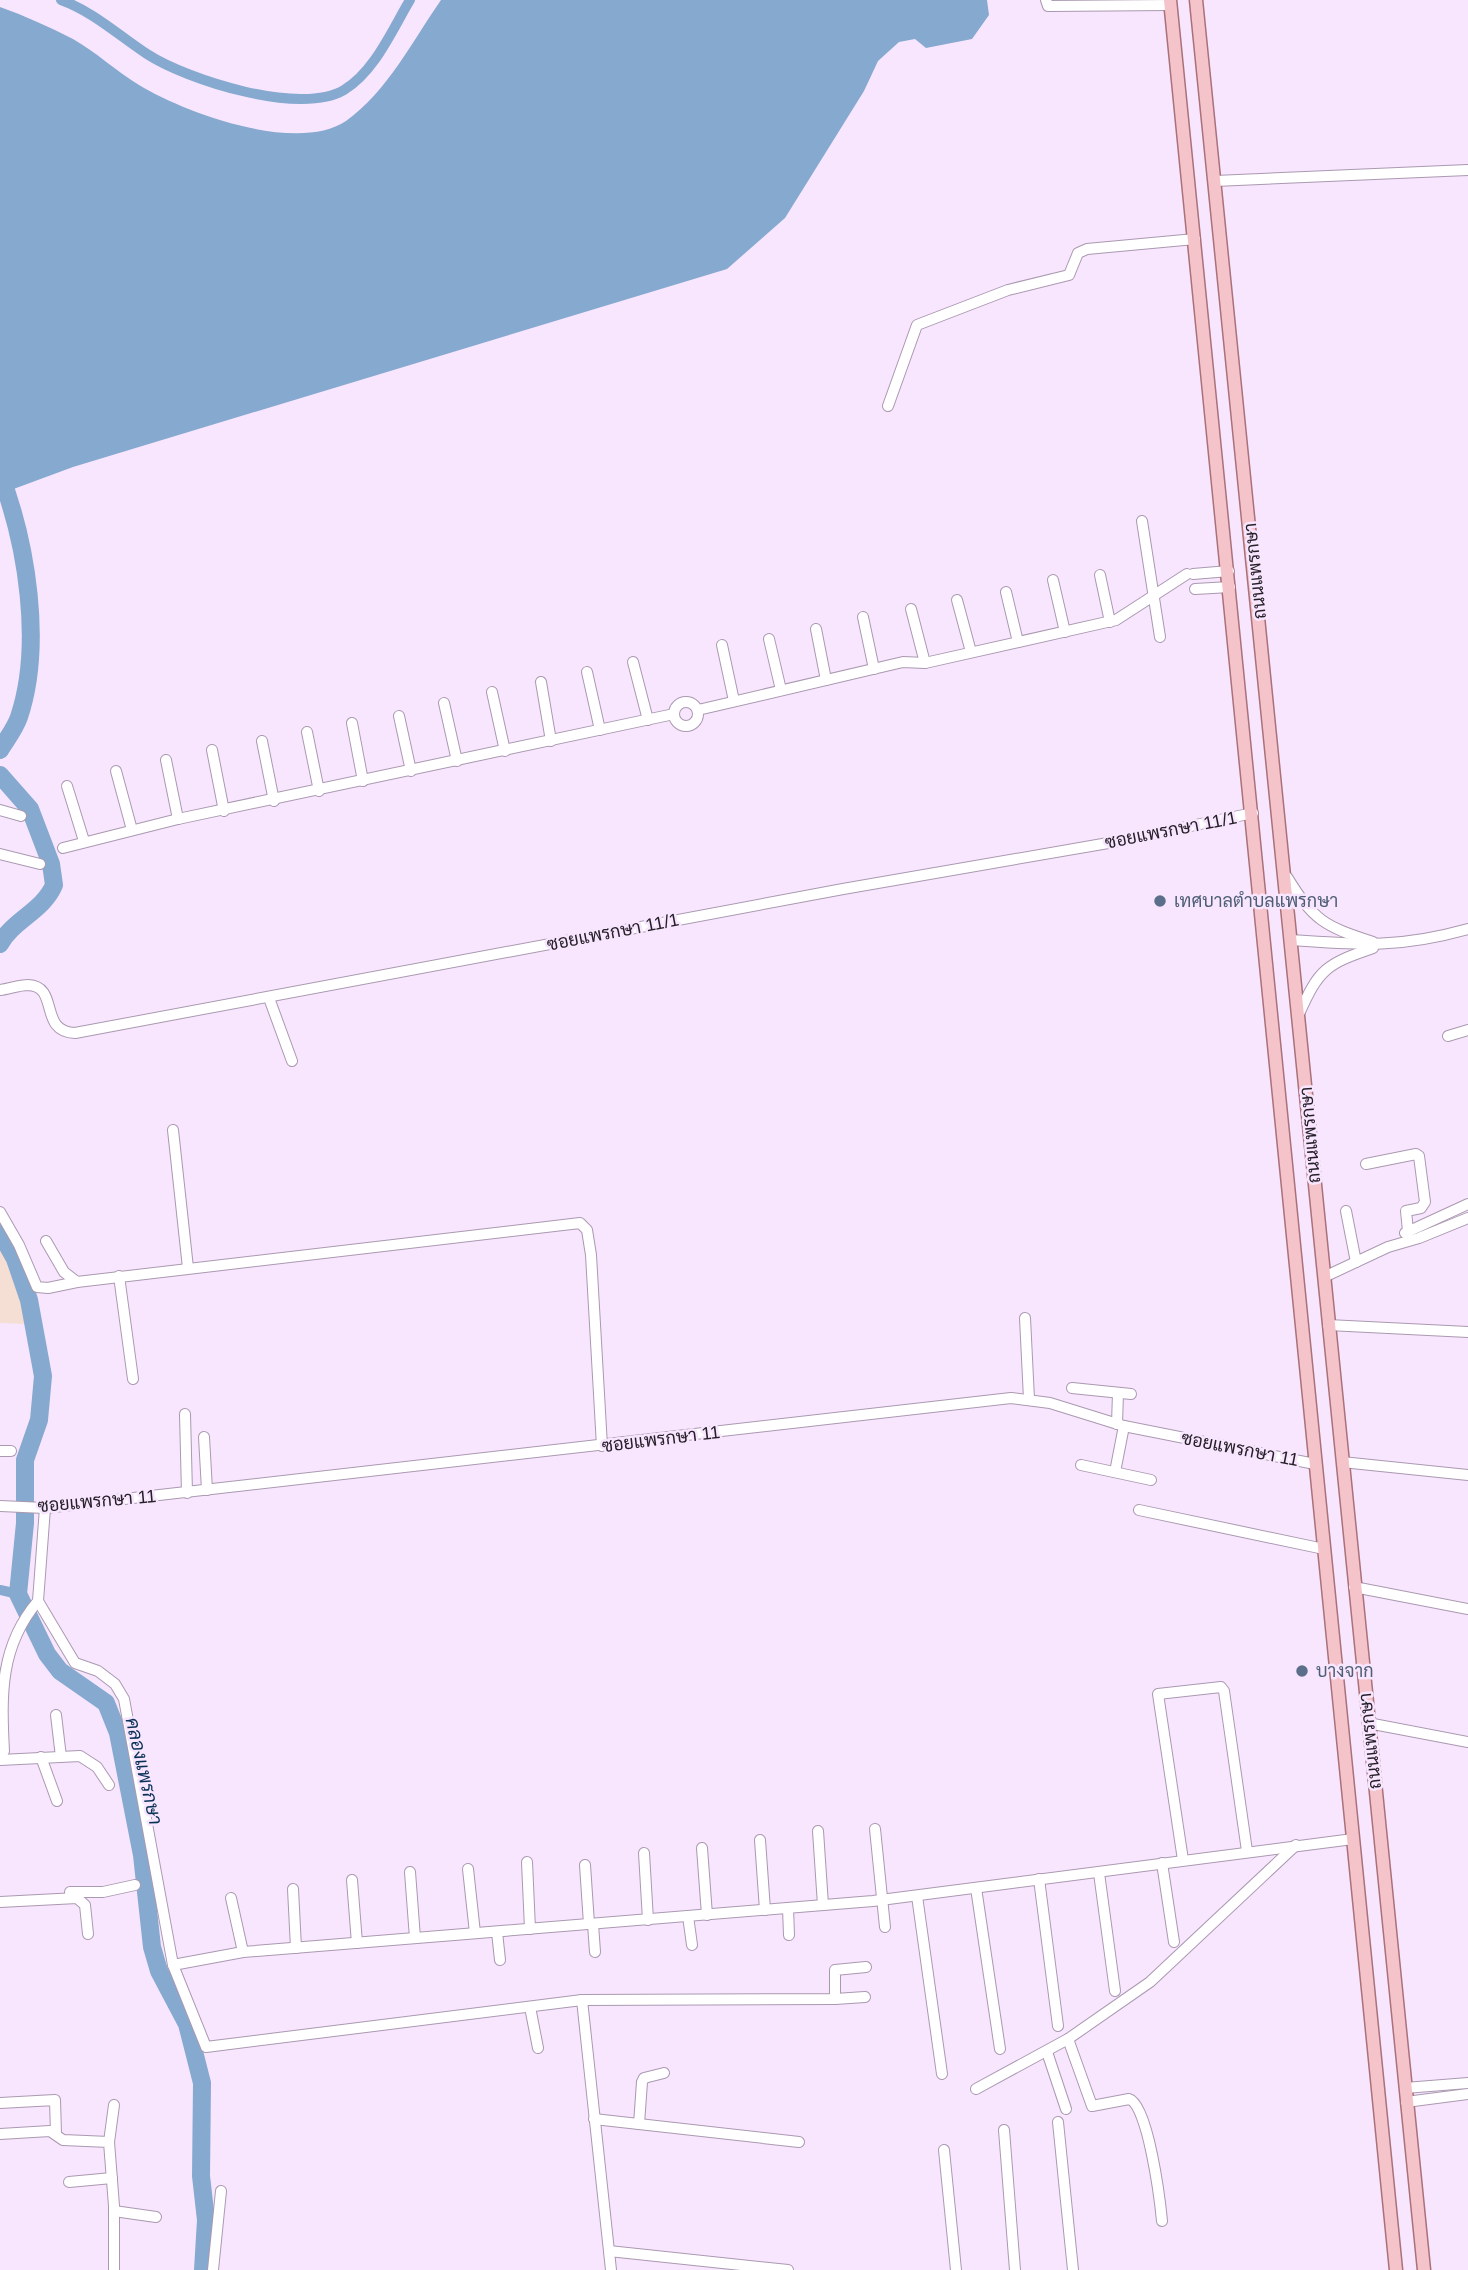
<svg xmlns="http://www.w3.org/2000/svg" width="1468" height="2270" font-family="Helvetica,Sarabun,sans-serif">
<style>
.education{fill:#f5ded3}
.water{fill:#86a9cf}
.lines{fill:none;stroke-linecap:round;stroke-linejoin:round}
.canal{stroke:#86a9cf;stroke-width:10}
.river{stroke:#86a9cf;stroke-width:18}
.minor-casing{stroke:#aa99b0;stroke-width:12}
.major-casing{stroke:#a9717a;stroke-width:15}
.minor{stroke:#fff;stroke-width:10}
.major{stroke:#f5c4ca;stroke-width:12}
.service-dot{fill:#5c6f8a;stroke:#f8e6ff;stroke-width:2.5}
.labels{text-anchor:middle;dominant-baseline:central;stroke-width:5;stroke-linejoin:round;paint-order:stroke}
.street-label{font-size:18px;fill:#272029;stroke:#f8e6ff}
.service-label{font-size:18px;fill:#4e5e75;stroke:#f8e6ff;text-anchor:start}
.water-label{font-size:19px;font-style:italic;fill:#093055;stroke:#f8e6ff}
</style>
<rect width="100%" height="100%" fill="#f8e6ff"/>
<polygon class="education" points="0,1246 19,1292 27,1324 0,1323"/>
<path class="water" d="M 441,0 L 987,0 L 989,15 L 972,39 L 926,48 L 915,39 L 899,42 L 878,61 L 864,91 L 785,218 L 727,269 L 73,467 L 0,494 L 0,7 C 25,16 50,27 73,39 C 96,52 116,71 139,85 C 185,113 297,154 346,121 C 387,92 413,40 441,0 Z"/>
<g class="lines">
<g class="canal">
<path d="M 61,0 C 94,12 118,35 147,54 C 187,80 301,116 344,90 C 375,71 392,30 410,0"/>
<polyline points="0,1590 18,1594"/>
</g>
<g class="river">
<path d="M 0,474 C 27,544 43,645 19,717 C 15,729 6,740 0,750"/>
<path d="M 0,775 L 30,809 L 51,864 L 54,885 C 43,911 13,920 0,944"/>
<polyline points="0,1232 15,1259 29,1300 43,1376 39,1420 25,1460 25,1523 18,1594 47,1654 60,1671 106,1703 118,1733 142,1855 152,1947 159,1971 187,2024 202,2083 201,2176 206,2220 203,2270"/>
</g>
<g class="minor-casing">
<g id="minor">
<polyline points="1046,0 1048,6 1170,5"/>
<polyline points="1215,181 1468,170"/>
<polyline points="888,406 917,325 1008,290 1069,275 1078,253 1087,249 1195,239"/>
<polyline points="1142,521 1160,637"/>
<polyline points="1193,574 1229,571"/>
<polyline points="1100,575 1110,622"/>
<polyline points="1053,580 1065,632"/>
<polyline points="1195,589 1230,587"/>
<polyline points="1006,592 1018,642"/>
<polyline points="957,600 971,652"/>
<polyline points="911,609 925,663"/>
<polyline points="863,617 874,669"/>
<polyline points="816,629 826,680"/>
<polyline points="769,639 781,690"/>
<polyline points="722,645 734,701"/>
<polyline points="633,662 648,720"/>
<polyline points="587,672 600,730"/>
<polyline points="541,682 551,741"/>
<polyline points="492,692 505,751"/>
<circle cx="686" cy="714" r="12"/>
<polyline points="444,703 457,761"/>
<polyline points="698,710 903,662 925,663 1116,620 1187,574"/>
<polyline points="399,716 411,771"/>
<polyline points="352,723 363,781"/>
<polyline points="307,732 319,791"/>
<polyline points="262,741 274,801"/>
<polyline points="212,750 224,811"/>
<polyline points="166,760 178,819"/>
<polyline points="116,771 132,830"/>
<polyline points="67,786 84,841"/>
<polyline points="0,810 21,816"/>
<polyline points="63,848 178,819 674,714"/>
<polyline points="0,854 40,864"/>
<path d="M 1287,877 C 1314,921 1324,926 1373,942"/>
<path d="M 1292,940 C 1362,945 1400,948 1468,929"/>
<path d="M 0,990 C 9,989 19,985 28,985 C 60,986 38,1032 75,1033 L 843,889 L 1114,842 L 1253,813"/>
<polyline points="269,998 292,1061"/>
<path d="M 1299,1014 C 1319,969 1326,964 1373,948"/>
<polyline points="1448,1036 1468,1030"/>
<polyline points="173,1130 188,1268"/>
<polyline points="1366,1164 1416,1154 1419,1156 1425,1202 1421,1208 1406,1211 1408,1231"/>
<polyline points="1346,1211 1356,1262"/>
<polyline points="0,1212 19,1245 37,1287 48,1288 77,1282"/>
<polyline points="1405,1233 1468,1204"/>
<polyline points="46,1241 64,1272 77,1282 580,1223 587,1230 591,1255 602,1446"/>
<polyline points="119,1276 133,1379"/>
<polyline points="1324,1277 1388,1247 1419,1238 1468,1218"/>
<polyline points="1025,1318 1029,1399"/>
<polyline points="1328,1325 1468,1332"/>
<polyline points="1072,1388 1131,1394"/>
<polyline points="185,1414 187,1493"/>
<polyline points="1117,1424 1118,1393"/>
<polyline points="204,1437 207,1490"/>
<polyline points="0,1451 11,1451"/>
<polyline points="1342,1462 1468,1475"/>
<polyline points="1081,1465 1151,1480"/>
<polyline points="1115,1472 1124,1426"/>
<polyline points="0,1506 45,1508 1011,1398 1050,1403 1124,1426 1315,1464"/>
<polyline points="45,1508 38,1601 75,1663 98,1671 115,1684 124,1699 173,1965 206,2047 582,2000 835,1999 835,1970 866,1967"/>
<polyline points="1139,1510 1324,1549"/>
<polyline points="1354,1587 1468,1609"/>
<polyline points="56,1715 61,1757"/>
<polyline points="1368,1723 1468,1742"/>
<polyline points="41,1757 57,1801"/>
<path d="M 0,1758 L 4,1751 C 1,1694 0,1646 38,1601"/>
<polyline points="0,1760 80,1756 97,1767 109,1785"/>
<polyline points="875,1829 885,1927"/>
<polyline points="818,1831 823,1905"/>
<polyline points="760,1840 765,1910"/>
<polyline points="702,1848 707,1915"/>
<polyline points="644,1853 648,1920"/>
<polyline points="1183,1860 1158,1694 1221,1687 1224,1691 1247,1851"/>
<polyline points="527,1862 530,1929"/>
<polyline points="1162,1863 1174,1942"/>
<polyline points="585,1865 589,1924"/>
<polyline points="468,1869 475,1933"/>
<polyline points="410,1872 415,1938"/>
<polyline points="1099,1873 1115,1991"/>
<polyline points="1039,1879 1058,2026"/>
<polyline points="352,1880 357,1943"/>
<polyline points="976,1888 1000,2049"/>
<polyline points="293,1889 296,1948"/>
<polyline points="70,1892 103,1892 135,1885"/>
<polyline points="917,1896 942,2074"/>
<polyline points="231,1898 243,1952"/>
<polyline points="0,1902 77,1898 85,1905 88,1934"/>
<polyline points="788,1908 789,1935"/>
<polyline points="688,1916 692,1945"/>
<polyline points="593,1924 595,1952"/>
<polyline points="497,1932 500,1960"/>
<polyline points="173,1965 243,1952 873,1901 1353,1839"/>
<polyline points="835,1999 865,1997"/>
<polyline points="582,2000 611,2270"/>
<polyline points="530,2007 538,2048"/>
<polyline points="1047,2052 1066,2109"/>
<polyline points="1405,2088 1468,2083"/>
<polyline points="976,2089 1068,2039"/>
<polyline points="1406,2102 1468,2094"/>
<polyline points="0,2103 55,2100 56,2134"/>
<polyline points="594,2119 799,2142"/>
<polyline points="1058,2122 1073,2270"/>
<polyline points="639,2124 642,2082 644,2078 664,2073"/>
<polyline points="1004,2130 1015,2270"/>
<polyline points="0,2134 50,2131 63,2140 109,2142 114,2206 114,2270"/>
<polyline points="109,2142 114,2105"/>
<polyline points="944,2150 956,2270"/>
<polyline points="69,2182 112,2178"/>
<polyline points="114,2211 156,2217"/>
<path d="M 1162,2221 C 1160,2200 1148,2104 1129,2099 L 1092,2106 L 1068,2039 L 1150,1982 L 1296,1845"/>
<polyline points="609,2251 788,2270"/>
<polyline points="213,2270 221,2191"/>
</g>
</g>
<g class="major-casing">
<g id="major">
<polyline points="1170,0 1396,2270"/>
<polyline points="1196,0 1424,2270"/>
</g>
</g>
<use href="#minor" class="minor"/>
<use href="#major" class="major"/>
</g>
<g class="service-dot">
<circle cx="1160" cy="901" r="7"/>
<circle cx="1302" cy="1671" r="7"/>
</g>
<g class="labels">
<g class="street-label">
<text transform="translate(1255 571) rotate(-96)">ถนนแพรกษา</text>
<text transform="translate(1171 830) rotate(-11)">ซอยแพรกษา 11/1</text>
<text transform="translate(613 932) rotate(-11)">ซอยแพรกษา 11/1</text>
<text transform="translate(1310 1135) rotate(-95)">ถนนแพรกษา</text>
<text transform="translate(661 1439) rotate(-7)">ซอยแพรกษา 11</text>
<text transform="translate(1240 1449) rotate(11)">ซอยแพรกษา 11</text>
<text transform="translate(97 1501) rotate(-5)">ซอยแพรกษา 11</text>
<text transform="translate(1370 1741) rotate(-96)">ถนนแพรกษา</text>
</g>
<g class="service-label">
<text x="1174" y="901">เทศบาลตำบลแพรกษา</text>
<text x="1316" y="1671">บางจาก</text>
</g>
<g class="water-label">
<text transform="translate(144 1771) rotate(77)">คลองแพรกษา</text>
</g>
</g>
</svg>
